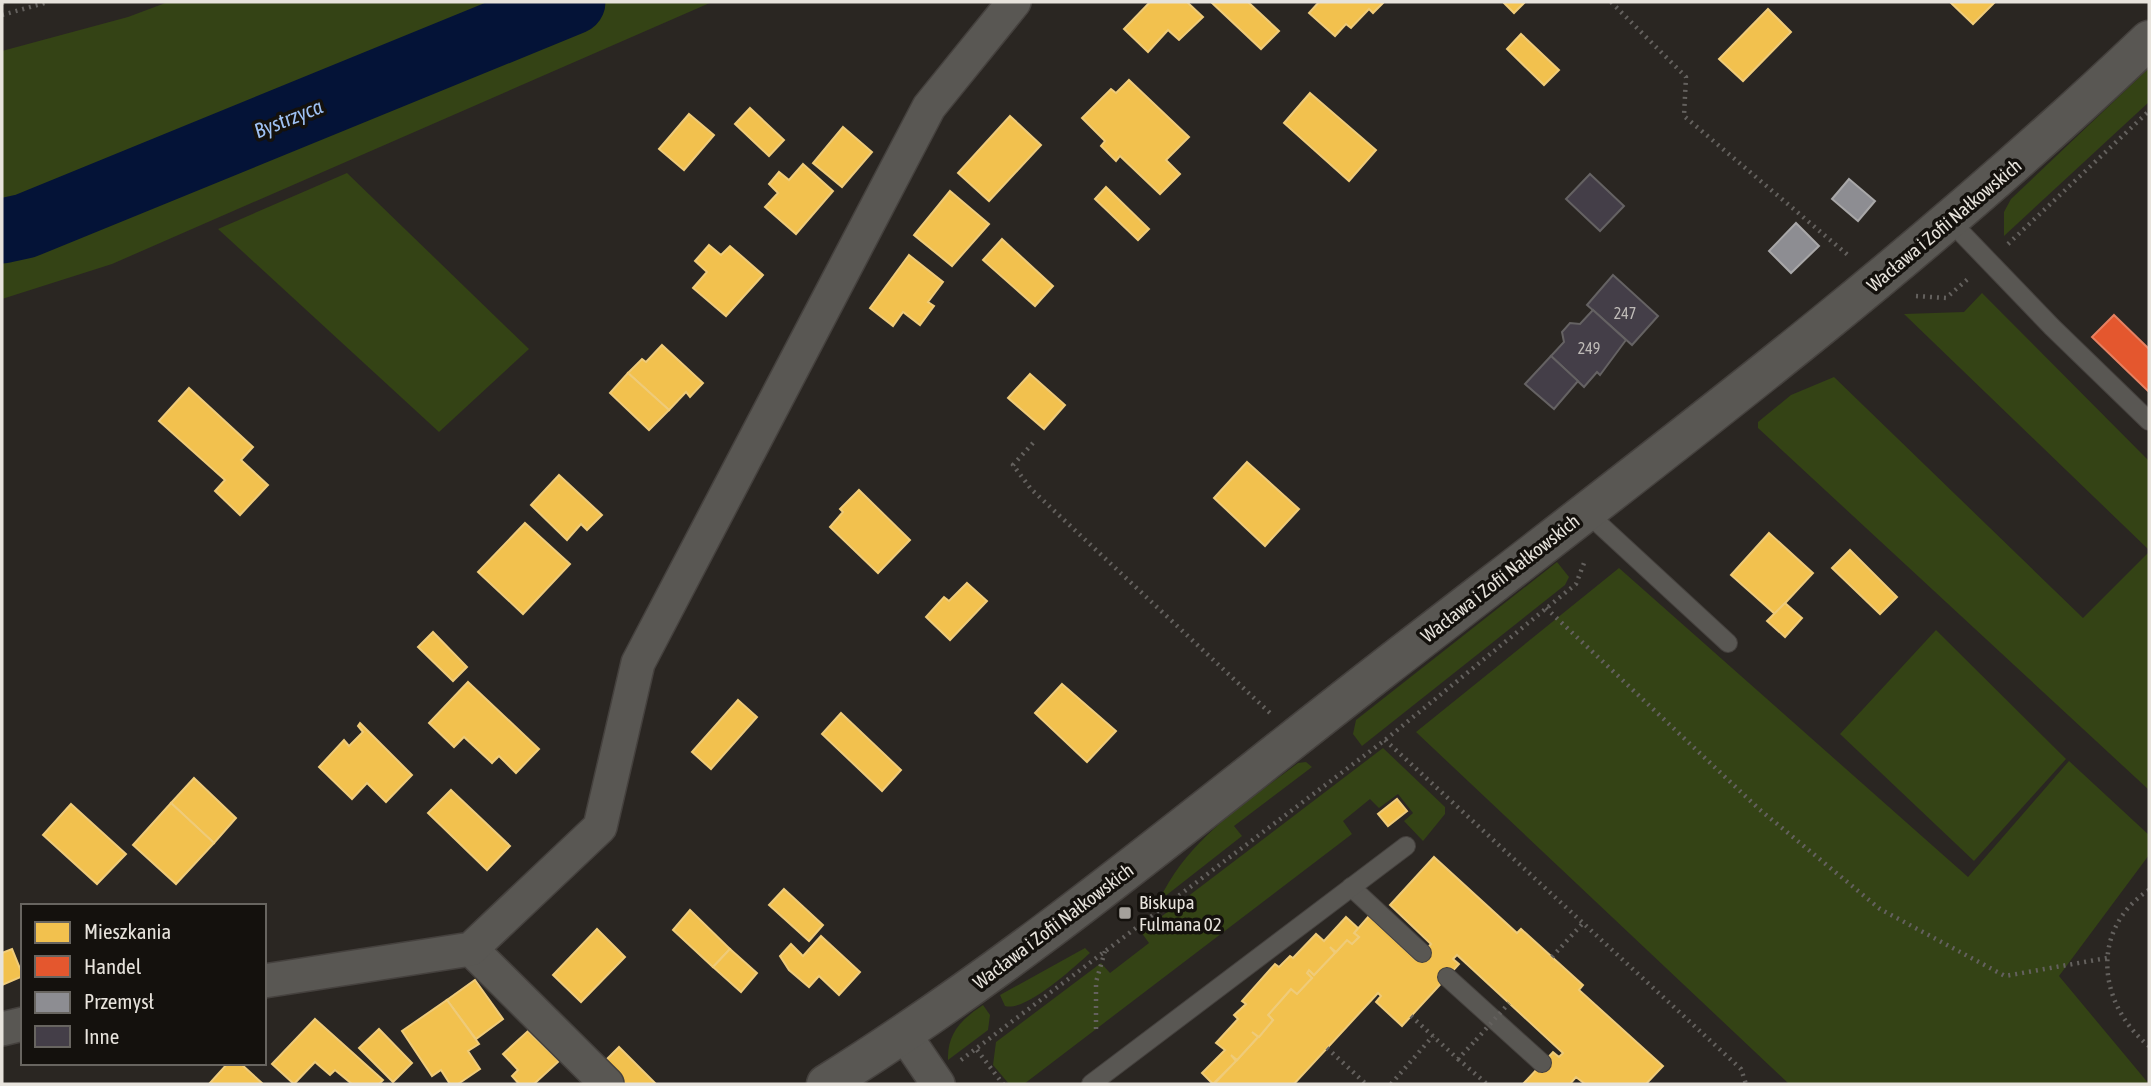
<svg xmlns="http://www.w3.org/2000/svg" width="2151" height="1086" font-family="'Asap Condensed',sans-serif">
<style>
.green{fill:#344315}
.homes{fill:#f2c14e;stroke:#efcb79;stroke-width:2}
.shops{fill:#e4572e;stroke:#e58162;stroke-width:2}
.industry{fill:#8d8d92;stroke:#a8a7a8;stroke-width:2}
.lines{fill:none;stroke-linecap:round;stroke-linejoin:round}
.river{stroke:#041337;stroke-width:65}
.building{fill:#443e48;stroke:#656263;stroke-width:2}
.service-casing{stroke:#45413e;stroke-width:20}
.minor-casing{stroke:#45413e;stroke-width:36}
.tertiary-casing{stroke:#45413e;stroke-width:41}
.path{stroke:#64615e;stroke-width:4.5;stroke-dasharray:2 5;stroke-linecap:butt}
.service{stroke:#595753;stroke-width:18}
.minor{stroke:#595753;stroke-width:33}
.tertiary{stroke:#595753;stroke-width:38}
.path-bridge{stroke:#64615e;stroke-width:4.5;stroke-dasharray:2 5;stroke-linecap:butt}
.poi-dot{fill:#a5a19b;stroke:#14110d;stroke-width:2.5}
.labels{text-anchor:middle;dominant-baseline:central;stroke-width:7;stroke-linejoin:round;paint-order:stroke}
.number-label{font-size:16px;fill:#bebab7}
.street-label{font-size:19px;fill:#e7e3dc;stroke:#14110d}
.poi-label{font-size:19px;fill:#e7e3dc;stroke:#14110d;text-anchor:start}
.water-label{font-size:21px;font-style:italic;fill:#9fc1f3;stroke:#14110d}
</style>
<rect width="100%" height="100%" fill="#2a2622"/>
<g class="green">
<polygon points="168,2 712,2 112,264 2,299 2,51 128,17"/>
<polygon points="2148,69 2149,102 2004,236 2004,212 2011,199"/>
<polygon points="347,173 529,349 439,432 218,229"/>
<polygon points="1982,293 2149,461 2149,550 1904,314 1964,312"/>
<polygon points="1834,377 2083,618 2149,552 2149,790 1758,428 1758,422 1791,395"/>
<polygon points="1557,562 1569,577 1565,585 1362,746 1353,734 1356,720"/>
<polygon points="1619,568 1968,877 2069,761 2149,835 2149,855 2059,976 2149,1084 1789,1084 1416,732"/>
<polygon points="1936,630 2066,759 1974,861 1840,734"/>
<polygon points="1383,748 1445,807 1445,814 1423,841 1404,821 1413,813 1398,794 1379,808 1370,799 1343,821 1352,834 1024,1084 1009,1084 993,1065 996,1042 1101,963 1110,973 1149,943 1141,932"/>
<path d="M 1306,762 L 1312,767 L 1234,826 L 1242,836 L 1159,901 C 1187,839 1246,803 1298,763 Z"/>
<path d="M 1085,948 L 1090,953 C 1073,968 1026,1012 1005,1006 L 1000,995 Z"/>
<path d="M 983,1005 L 990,1015 L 988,1030 L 948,1060 C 947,1033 962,1019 983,1005 Z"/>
</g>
<g class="homes">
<polygon points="1150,2 1187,2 1203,17 1179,40 1168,30 1148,52 1124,29"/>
<polygon points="1211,2 1248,2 1279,31 1261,49"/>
<polygon points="1319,2 1384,2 1373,13 1369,9 1351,28 1346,24 1335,36 1309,13"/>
<polygon points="1503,2 1525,2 1514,13"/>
<polygon points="1950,2 1995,2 1973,24"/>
<polygon points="1768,9 1791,32 1743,81 1719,59"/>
<polygon points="1521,34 1559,70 1544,85 1507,49"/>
<polygon points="1129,80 1189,137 1166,160 1180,174 1160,194 1120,156 1116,161 1101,146 1105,141 1082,118 1111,89 1116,93"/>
<polygon points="1310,93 1376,150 1349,181 1284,123"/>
<polygon points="750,108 784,140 769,156 735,124"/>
<polygon points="689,114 714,135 684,170 659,149"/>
<polygon points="1010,116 1041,145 989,201 958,173"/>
<polygon points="843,127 872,152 842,187 813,163"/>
<polygon points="803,164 833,191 796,234 765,207 778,193 769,184 779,172 789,180"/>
<polygon points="1106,187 1149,229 1138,240 1095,199"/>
<polygon points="950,191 989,224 952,266 914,235"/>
<polygon points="1002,239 1053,286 1035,306 983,260"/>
<polygon points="709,245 721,255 730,246 763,275 726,316 693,288 707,272 695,261"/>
<polygon points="909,255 943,282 928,302 934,306 920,325 903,312 893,326 870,308"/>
<polygon points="662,345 703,383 690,397 686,392 669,410 628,373 642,359 646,362"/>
<polygon points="628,373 669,410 649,430 610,393"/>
<polygon points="1030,374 1065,405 1044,429 1008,398"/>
<polygon points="189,388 253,447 241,460 268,485 240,515 215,491 225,480 159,421"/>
<polygon points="1247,462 1299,509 1265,546 1214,498"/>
<polygon points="559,475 602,515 587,530 581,524 567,540 531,505"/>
<polygon points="859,490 910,540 878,573 830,527 843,512 840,509"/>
<polygon points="525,523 570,564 523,614 478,572"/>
<polygon points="1769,533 1813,573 1775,614 1731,575"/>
<polygon points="1850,550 1897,597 1880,614 1832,568"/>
<polygon points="967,583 987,601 950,640 926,617 944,597 949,601"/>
<polygon points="1785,603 1802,618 1785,637 1767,621"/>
<polygon points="433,632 467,667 453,681 418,647"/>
<polygon points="468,682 539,749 516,773 499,756 492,763 464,737 454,747 429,723"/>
<polygon points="1062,684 1116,731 1087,762 1035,713"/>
<polygon points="738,700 757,717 711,769 692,752"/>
<polygon points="841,713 901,770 882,791 822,734"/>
<polygon points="360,723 412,775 386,802 367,783 352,799 319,767 344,740 349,746 363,732 358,726"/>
<polygon points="194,778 236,818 214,843 171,803"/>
<polygon points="451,790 510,846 487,870 428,813"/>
<polygon points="1397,799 1407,811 1388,826 1378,814"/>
<polygon points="171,803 214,843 176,884 133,845"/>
<polygon points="71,804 126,854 97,884 43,835"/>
<polygon points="1434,857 1517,933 1521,929 1583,985 1579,990 1663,1066 1646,1084 1585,1084 1576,1077 1570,1084 1523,1084 1553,1052 1559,1057 1563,1053 1457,955 1453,959 1459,964 1402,1026 1376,1002 1381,996 1378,993 1294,1084 1214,1084 1236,1061 1231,1055 1237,1060 1258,1037 1252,1032 1259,1037 1273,1020 1268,1015 1291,989 1297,994 1312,978 1307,973 1309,970 1314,975 1335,953 1330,947 1336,952 1347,940 1352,944 1359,937 1354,933 1369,916 1416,960 1431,944 1390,905"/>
<polygon points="784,889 823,925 809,941 769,905"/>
<polygon points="690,910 730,949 713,967 673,930"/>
<polygon points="1346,917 1358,928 1354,933 1359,937 1352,944 1347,940 1336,952 1330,947 1335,953 1314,975 1309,970 1307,973 1312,978 1297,994 1291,989 1268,1015 1273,1020 1259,1037 1252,1032 1258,1037 1237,1060 1231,1055 1236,1061 1213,1084 1202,1073 1225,1050 1216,1043 1238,1019 1234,1015 1246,1004 1242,1001 1275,964 1279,967 1290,956 1293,958 1316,934 1324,941"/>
<polygon points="597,929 625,957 581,1002 553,975"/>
<polygon points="821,936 860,972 839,995 819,976 809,987 789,970 780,956 791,944 803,956"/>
<polygon points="12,949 23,976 2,985 2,953"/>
<polygon points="730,949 757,973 741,992 713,967"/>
<polygon points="475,980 503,1019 476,1039 447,1000"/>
<polygon points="447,1000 479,1044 468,1051 480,1069 458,1084 450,1084 441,1070 432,1076 402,1031"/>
<polygon points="315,1019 383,1080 379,1084 352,1084 335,1070 330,1075 315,1062 294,1084 272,1064"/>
<polygon points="379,1029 412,1063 393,1082 359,1048"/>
<polygon points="528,1031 559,1061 534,1084 519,1084 512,1076 518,1070 503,1054"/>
<polygon points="619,1047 656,1084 614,1084 598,1068"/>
<polygon points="228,1063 240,1063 263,1084 209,1084"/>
</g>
<polygon class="shops" points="2114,315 2149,349 2149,392 2092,337"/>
<g class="industry">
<polygon points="1849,179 1875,201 1858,221 1832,199"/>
<polygon points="1796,223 1819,246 1791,273 1769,251"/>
</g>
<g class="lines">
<polyline class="river" points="2,231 25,226 573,2"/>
</g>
<g class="building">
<polygon points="1590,174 1624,206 1600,231 1566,199"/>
<polygon points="1613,275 1658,316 1632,345 1587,305"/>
<polygon points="1593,310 1626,340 1600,375 1597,372 1584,387 1551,356 1564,342 1562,332 1570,323 1580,324"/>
<polygon points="1551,356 1578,381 1554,409 1525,384"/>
</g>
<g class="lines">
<g class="service-casing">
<g id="service">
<polyline points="1951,222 2052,327 2149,421"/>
<polyline points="1586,512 1728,643"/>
<polyline points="1351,887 1422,953"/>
<polyline points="1447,977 1542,1063"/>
<polyline points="1091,1084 1406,846"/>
</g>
</g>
<g class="minor-casing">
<g id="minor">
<polyline points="471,949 607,1084"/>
<polyline points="264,981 471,949 600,827 638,663 929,107 1014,2"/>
<polyline points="2,1029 23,1024"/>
<polyline points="904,1034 938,1084"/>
</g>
</g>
<g class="tertiary-casing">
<path id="tertiary" d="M 826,1084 C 1023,961 1200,811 1383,669 C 1645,466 1909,269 2149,40"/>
</g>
<g class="path">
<polyline points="1611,2 1686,77 1684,116 1849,256"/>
<polyline points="2,3 7,2"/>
<polyline points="2,15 48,2"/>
<polyline points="2008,244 2149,111"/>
<polyline points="1916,296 1946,298 1969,278"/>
<polyline points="1033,443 1013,465 1031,489 1270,713"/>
<polyline points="1546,608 1759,809 1880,909 2005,976 2107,958"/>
<polyline points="1385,740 1741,1069 1746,1084"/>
<path d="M 2149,890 C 2089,929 2098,1005 2149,1046"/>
<polyline points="1552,957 1583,923"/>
<polyline points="1411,1016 1458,1059 1476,1040"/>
<polyline points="1096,1029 1096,982 1105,951"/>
<polyline points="1327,1048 1366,1084"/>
<polyline points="977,1050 1003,1084"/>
<polyline points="1458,1059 1487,1084"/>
<polyline points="961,1060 1385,740 1576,584 1584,563"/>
<polyline points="1391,1084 1433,1036"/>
</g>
<use href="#service" class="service"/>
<use href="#minor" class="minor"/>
<use href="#tertiary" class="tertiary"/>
<polyline class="path-bridge" points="1476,1040 1509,1003"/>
</g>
<rect class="poi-dot" x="1118" y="906" width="14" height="14" rx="3.5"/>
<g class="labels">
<g class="number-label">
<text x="1625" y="313">247</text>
<text x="1589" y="348">249</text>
</g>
<g class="street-label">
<text transform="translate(1944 225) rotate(-40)">Wacława i Zofii Nałkowskich</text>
<text transform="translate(1500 578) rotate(-38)">Wacława i Zofii Nałkowskich</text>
<text transform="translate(1053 926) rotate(-37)">Wacława i Zofii Nałkowskich</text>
</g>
<g class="poi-label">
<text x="1139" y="902">Biskupa<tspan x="1139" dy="22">Fulmana 02</tspan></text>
</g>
<g class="water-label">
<text transform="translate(288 118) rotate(-22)">Bystrzyca</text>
</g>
</g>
<rect width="2151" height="1086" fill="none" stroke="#e7e3dc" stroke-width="7"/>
<rect x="21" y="904" width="245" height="161" fill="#14110d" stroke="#686560" stroke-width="2"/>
<rect x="35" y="922" width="35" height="21" fill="#f2c14e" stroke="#686560" stroke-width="2"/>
<text x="84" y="939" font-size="21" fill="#e7e3dc">Mieszkania</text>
<rect x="35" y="956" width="35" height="21" fill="#e4572e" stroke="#686560" stroke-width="2"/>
<text x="84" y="974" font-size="21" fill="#e7e3dc">Handel</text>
<rect x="35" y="992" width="35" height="21" fill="#8d8d92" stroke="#686560" stroke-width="2"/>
<text x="84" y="1009" font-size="21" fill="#e7e3dc">Przemysł</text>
<rect x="35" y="1026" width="35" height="21" fill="#443e48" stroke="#686560" stroke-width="2"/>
<text x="84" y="1044" font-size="21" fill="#e7e3dc">Inne</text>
</svg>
